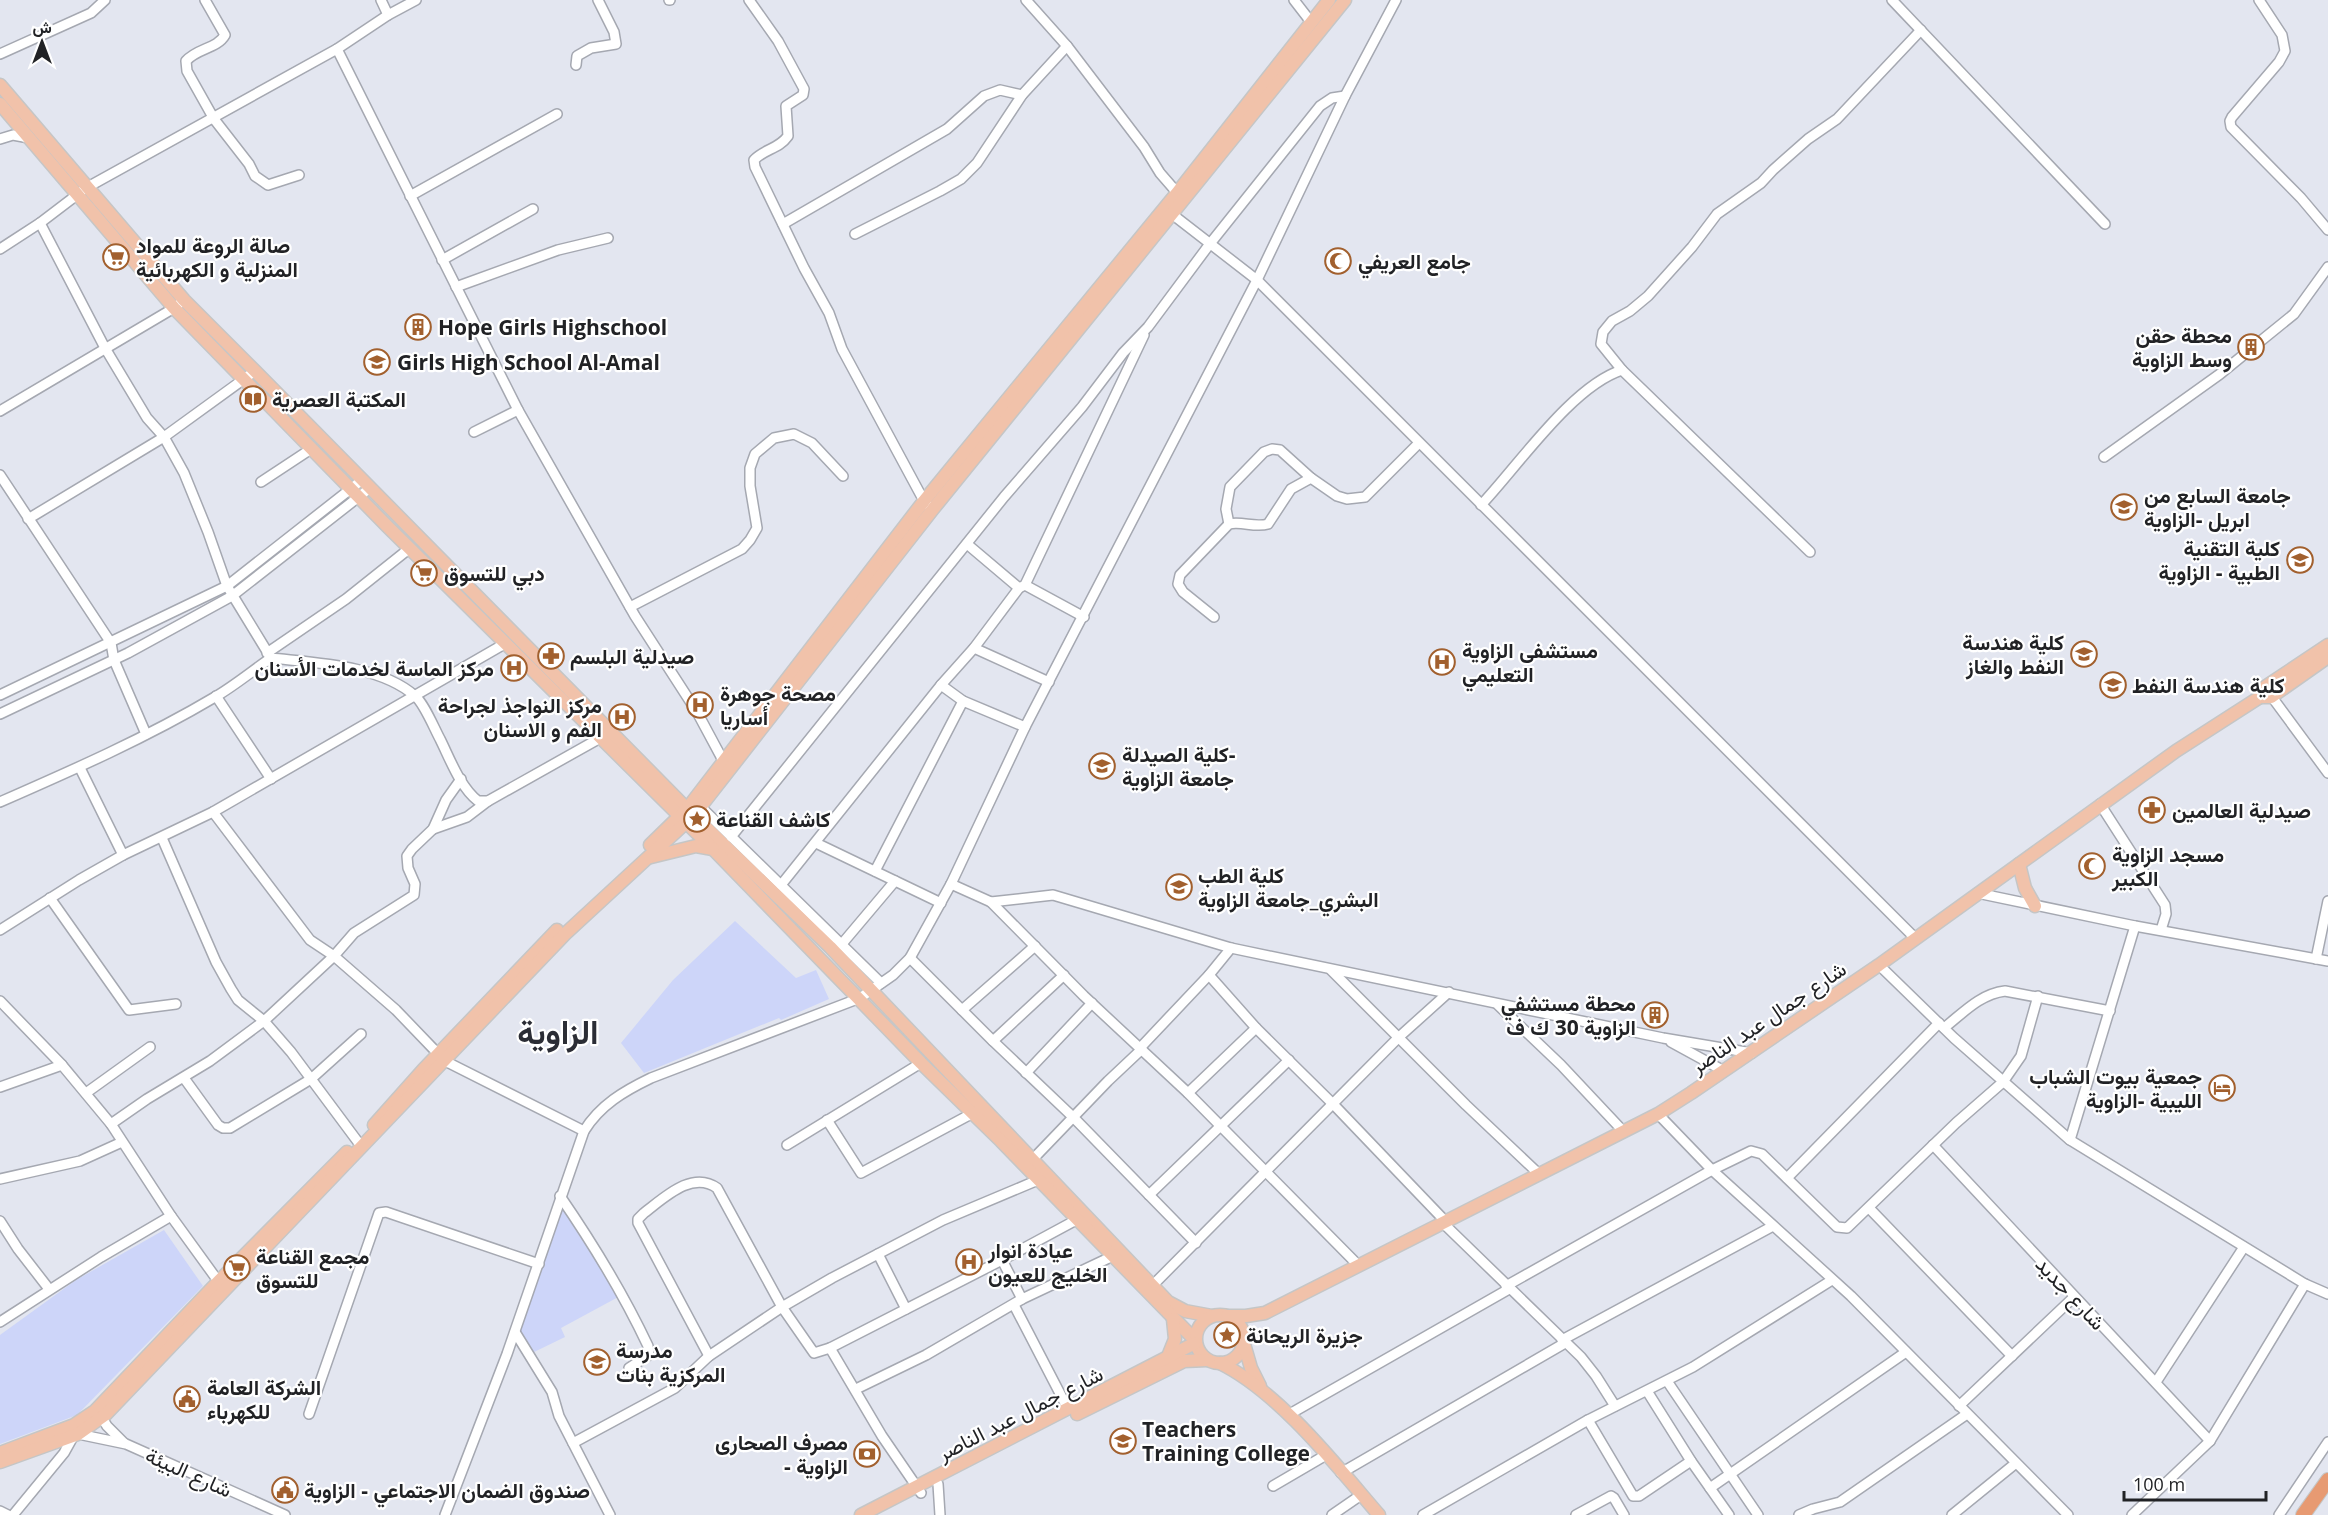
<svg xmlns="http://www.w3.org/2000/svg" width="2328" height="1515" font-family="'Open Sans',Vazirmatn,sans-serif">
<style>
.green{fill:#cdd5f9}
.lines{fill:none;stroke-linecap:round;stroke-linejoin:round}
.minor-casing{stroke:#a5a8b1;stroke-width:12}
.major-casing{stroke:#c5c6c6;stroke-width:15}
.highway-casing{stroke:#c5c6c6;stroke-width:16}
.minor{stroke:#fff;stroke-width:9}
.major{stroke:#f1c2aa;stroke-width:12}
.highway{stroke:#e79a72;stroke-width:14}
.labels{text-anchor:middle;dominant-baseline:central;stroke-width:4.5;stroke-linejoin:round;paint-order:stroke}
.poi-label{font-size:21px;font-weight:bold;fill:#212225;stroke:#fff;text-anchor:start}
.street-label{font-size:21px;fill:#212225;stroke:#fff}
.town-label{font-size:33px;font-weight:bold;fill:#2b2d35;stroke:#fff}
</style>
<rect width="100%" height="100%" fill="#e3e6f0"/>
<g class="green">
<polygon points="735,921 796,978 816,970 829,999 781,1020 779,1018 644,1073 621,1043 673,980"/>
<polygon points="560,1196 622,1295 561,1328 565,1337 530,1354 516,1332"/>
<polygon points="164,1230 203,1286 77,1415 0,1444 0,1335 76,1280"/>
</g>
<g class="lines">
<g class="minor-casing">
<g id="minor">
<path d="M 205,0 L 225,35 C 217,49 197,48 186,61 L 187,71 L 214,119 L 249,164 L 255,176 L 268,185 L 299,175"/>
<polyline points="381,0 388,15"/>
<polyline points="669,0 670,0"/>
<path d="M 749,0 L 778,41 L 804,89 L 803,95 L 786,106 L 788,136 C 779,149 764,149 754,160 L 755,167 L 804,268 L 829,313 L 842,349 L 924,501 L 928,505"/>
<polyline points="1026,0 1067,46 1144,147 1160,173 1180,196"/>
<polyline points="1294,0 1311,22"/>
<polyline points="1892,0 2105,224"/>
<polyline points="2259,0 2282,35 2285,51 2279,62 2232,117 2230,121 2231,127 2301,198 2328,230"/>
<polyline points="337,49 518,410 635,616 697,712 726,766"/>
<polyline points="0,54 91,13 105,0"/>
<polyline points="576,65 577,56 591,48 616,44 614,32 598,0"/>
<polyline points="0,139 13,135 29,138"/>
<polyline points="410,196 557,114"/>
<polyline points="1168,211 1257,280 1916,939"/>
<path d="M 40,223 L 105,348 L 147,418 L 164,437 L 184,473 L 208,532 L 227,586 L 271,658 C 315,663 380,665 415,696 C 424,703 434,728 440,739 C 450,759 460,787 478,801 L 488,801 L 602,737"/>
<polyline points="783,224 947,129 984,96 1000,90 1022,95"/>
<polyline points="855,234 940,191 961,179 977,163 1022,95 1067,46"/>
<polyline points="0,249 40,223 86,188 337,49 388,15 416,0"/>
<polyline points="442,260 533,209"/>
<polyline points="456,287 558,250 608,238"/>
<polyline points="1622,370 1601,344 1603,332 1612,321 1630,311 1648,296 1692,247 1717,214 1761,183 1773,170 1808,139 1837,119 1921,30"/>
<polyline points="0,411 174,308 184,300"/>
<polyline points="474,432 518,410"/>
<polyline points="2104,457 2220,374 2294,314 2328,267"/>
<polyline points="0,475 111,643 114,660 146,734"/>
<polyline points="261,482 311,449"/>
<path d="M 1481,505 C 1518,466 1572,386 1622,370 L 1810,552"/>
<polyline points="28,519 164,437 255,371"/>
<polyline points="1229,524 1226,509 1230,487 1264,452 1272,449 1280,450 1311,478"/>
<polyline points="967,544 1019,588"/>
<polyline points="1025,585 1084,617"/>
<polyline points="630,607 742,549 750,540 757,528 750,486 750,468 755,454 774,438 794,434 812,443 843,476"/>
<path d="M 1214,617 L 1183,592 L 1178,584 L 1180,575 L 1229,524 C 1242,521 1255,528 1268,524 L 1291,489 L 1311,478 L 1337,496 L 1347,499 L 1365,497 L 1419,443"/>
<polyline points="974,648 1049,682"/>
<polyline points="267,653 346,599 410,548"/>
<polyline points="941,685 963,701 1025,727"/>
<polyline points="2269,693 2328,773"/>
<polyline points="0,695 227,586 362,480"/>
<polyline points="216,696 271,779"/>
<polyline points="0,714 128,653 232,596 370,488"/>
<polyline points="80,768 123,855"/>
<polyline points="461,779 446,800 433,829 412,849 407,856 408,868 415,884 414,895 354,933 334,956 396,1010 445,1061 584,1131"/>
<path d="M 0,802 C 73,770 146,738 215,697 C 234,686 252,671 271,658"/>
<polyline points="2100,804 2165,905 2166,914 2161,930"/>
<polyline points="701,807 881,983"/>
<polyline points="433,829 467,817 488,801"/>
<polyline points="731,837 1004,497 1082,407 1123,353 1148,327 1209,245 1320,106 1332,98 1345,96"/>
<polyline points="162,838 216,962 231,989 238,1000 264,1021 291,1052 358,1142"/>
<polyline points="816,843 941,903"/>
<polyline points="875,871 963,701"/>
<polyline points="951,884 991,902 1053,895 1231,948 1663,1038 1752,1053"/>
<polyline points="781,885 941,685 974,648 1019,588 1025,585 1144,335"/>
<polyline points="1977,893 2135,926 2328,961"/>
<polyline points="50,898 129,1010 176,1004"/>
<polyline points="991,902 1084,996 1188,1093 1358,1265"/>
<polyline points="0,930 79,880 123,855 213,812 506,643"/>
<polyline points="841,945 895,881"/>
<polyline points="910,958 993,1041 1074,1118 1196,1243"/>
<polyline points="2316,959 2328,901"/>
<polyline points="1879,965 1954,1038 2070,1140 2305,1284 2328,1294"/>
<polyline points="1331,970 1466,1105 1539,1174"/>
<polyline points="1209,975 1256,1028 1334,1105 1446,1222"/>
<polyline points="0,1001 62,1065 111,1124 171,1216 221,1285"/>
<polyline points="1498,1005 1561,1065 1623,1131"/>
<polyline points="962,1010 1035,946"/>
<path d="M 1944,1028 C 1963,1013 1980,994 2005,991 L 2110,1011"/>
<polyline points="993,1041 1064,975"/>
<polyline points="1671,1042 1724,1071"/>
<polyline points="1140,1048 1209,975 1231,948"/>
<polyline points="1026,1073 1092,1003"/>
<polyline points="184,1078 218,1125 223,1128 230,1128 311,1079 361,1034"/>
<polyline points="0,1087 62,1065"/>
<polyline points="86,1093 150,1047"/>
<polyline points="1188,1093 1256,1028"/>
<polyline points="1658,1114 1712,1170 1851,1296 2068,1515"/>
<polyline points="827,1120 861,1173 973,1113"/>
<polyline points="111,1124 147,1099 210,1061 264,1021 334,956 310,940 213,812"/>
<polyline points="2070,1140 2135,926"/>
<polyline points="787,1145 921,1063"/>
<polyline points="1933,1145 2210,1441"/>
<polyline points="1033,1159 1108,1081 1142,1049"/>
<polyline points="1787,1178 1939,1023"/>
<polyline points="0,1179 80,1161 122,1142"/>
<polyline points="1149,1195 1289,1060"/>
<path d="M 560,1196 C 593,1244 623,1293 648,1346 L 649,1355 L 629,1368"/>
<polyline points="1869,1208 2012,1356"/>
<polyline points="0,1221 18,1249 49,1289"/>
<polyline points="1443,1223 1581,1357 1596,1376 1615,1406"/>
<polyline points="878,1254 906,1309"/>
<polyline points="1002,1260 1022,1299"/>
<polyline points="1153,1285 1399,1037 1449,992"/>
<polyline points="1506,1286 1712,1170 1751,1151 1762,1154 1837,1227 1847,1228 1956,1123 2003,1082 2021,1056 2038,996"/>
<polyline points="1014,1305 1068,1409"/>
<polyline points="0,1322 101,1257 171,1216"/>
<polyline points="515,1332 552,1392 559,1416 610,1515"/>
<polyline points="1562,1340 1773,1226"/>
<polyline points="830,1348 882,1436 921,1493"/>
<path d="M 709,1356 L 638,1223 L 638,1219 L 644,1213 C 664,1198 692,1170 717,1188 L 782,1307 L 814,1353 L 830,1348 L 1002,1260 L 1078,1219"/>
<polyline points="1667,1381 1758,1515"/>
<polyline points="2156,1382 2244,1247"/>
<polyline points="856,1389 926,1355 1022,1299 1113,1256"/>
<polyline points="1647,1391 1691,1461 1729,1515"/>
<polyline points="1959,1406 2074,1297"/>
<polyline points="309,1414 379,1213 386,1212 539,1264"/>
<polyline points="1288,1415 1509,1289"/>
<polyline points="102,1418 107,1426 124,1443"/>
<polyline points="1588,1420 1633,1496 1639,1496 1691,1461"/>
<polyline points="78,1434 126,1444 285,1515"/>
<polyline points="573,1443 675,1388 709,1356 782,1307 832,1278 943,1220 1038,1180"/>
<polyline points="1341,1473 1565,1343"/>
<polyline points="938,1484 940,1515"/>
<polyline points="1273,1486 1326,1455"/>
<polyline points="1710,1488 1906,1352"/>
<polyline points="0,1511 8,1515"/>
<polyline points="13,1515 64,1453 74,1435"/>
<path d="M 445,1515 L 507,1354 L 584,1131 C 600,1105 624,1091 651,1078 L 860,998 L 893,975 L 910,958 L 951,884 L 1025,727 L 1257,280 L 1345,96 L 1396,0"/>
<polyline points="1332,1515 1361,1495"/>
<polyline points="1423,1515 1588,1420 1693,1367 1832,1280"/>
<polyline points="1576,1515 1611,1496 1614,1498 1624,1515"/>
<polyline points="1799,1515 1813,1509 1840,1502 1967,1414"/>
<polyline points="1952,1515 2016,1463"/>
<polyline points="2132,1515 2210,1441 2305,1284"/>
<polyline points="2279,1515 2328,1442"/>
</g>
</g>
<g class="major-casing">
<g id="major">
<polyline points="0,85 184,300 255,371 687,809 830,947 1168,1302 1185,1311 1212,1316"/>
<polyline points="0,104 174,308 387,526 713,849 921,1063 1001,1141 1195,1340"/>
<polyline points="2260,697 2271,697 2328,657"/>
<polyline points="650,845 687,809 924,501 1177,193 1329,0"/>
<polyline points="651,857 696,846 713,849"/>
<polyline points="2019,864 2025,888 2035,906"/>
<polyline points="374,1125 423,1070 557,930"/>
<circle cx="1220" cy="1339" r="24"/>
<polyline points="1227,1316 1246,1316 1265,1313 1658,1114 1691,1093 1879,965 2176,751 2260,697 2265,687 2328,645"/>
<polyline points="1244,1344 1251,1368 1260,1386"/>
<polyline points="1167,1359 1175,1339 1173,1319"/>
<path d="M 1220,1363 C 1279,1392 1336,1465 1379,1515"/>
<polyline points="1077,1414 1184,1361 1207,1360"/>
<polyline points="0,1453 74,1425 95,1411 219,1281 347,1152"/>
<polyline points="0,1462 78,1434 106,1414 565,934 694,815 933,509 1345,0"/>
<polyline points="861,1515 1195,1343"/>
</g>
</g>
<g class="highway-casing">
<polyline id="highway" points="2303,1515 2328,1480"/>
</g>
<use href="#minor" class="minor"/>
<use href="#major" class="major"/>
<use href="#highway" class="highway"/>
</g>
<defs>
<g id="supermarket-ring" transform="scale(1.35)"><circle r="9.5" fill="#fff" stroke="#a2602e" stroke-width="1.5"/><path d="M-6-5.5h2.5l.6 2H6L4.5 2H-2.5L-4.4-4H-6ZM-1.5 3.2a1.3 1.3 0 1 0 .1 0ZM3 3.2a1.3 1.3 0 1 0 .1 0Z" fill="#a2602e"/></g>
<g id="mosque-ring" transform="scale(1.35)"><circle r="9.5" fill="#fff" stroke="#a2602e" stroke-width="1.5"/><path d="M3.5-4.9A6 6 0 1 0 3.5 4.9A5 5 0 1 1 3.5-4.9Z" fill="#a2602e"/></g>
<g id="building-ring" transform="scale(1.35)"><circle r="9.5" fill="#fff" stroke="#a2602e" stroke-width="1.5"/><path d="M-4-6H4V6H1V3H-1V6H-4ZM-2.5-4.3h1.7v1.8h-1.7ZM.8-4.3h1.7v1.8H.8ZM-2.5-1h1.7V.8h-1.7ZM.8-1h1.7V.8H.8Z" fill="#a2602e"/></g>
<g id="school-ring" transform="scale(1.35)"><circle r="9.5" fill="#fff" stroke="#a2602e" stroke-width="1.5"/><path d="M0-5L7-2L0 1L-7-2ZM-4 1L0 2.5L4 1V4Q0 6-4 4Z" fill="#a2602e"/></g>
<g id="library-ring" transform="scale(1.35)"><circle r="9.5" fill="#fff" stroke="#a2602e" stroke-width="1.5"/><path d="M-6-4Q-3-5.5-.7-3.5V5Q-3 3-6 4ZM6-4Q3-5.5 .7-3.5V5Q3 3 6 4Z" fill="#a2602e"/></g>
<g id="university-ring" transform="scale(1.35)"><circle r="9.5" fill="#fff" stroke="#a2602e" stroke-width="1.5"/><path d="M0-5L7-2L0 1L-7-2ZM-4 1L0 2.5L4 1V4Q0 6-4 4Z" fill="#a2602e"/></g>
<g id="pharmacy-ring" transform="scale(1.35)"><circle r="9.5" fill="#fff" stroke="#a2602e" stroke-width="1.5"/><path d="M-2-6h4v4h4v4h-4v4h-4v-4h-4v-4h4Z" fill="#a2602e"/></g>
<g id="hospital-ring" transform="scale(1.35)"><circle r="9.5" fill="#fff" stroke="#a2602e" stroke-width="1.5"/><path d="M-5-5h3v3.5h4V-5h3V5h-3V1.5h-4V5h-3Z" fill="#a2602e"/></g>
<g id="sight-ring" transform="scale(1.35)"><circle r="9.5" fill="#fff" stroke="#a2602e" stroke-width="1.5"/><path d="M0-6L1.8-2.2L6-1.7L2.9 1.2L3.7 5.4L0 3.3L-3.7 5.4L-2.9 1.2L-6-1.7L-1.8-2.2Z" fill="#a2602e"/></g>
<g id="hotel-ring" transform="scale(1.35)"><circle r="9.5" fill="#fff" stroke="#a2602e" stroke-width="1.5"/><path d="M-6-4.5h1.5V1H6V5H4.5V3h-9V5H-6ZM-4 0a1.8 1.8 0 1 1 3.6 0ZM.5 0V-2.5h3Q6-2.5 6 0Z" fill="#a2602e"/></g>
<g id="civic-ring" transform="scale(1.35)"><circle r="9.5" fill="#fff" stroke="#a2602e" stroke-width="1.5"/><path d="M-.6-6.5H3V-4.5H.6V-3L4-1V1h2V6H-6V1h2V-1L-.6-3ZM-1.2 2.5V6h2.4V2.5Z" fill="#a2602e"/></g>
<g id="bank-ring" transform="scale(1.35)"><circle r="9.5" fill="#fff" stroke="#a2602e" stroke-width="1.5"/><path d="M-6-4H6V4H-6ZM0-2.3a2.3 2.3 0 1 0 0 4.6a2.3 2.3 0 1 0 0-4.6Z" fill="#a2602e"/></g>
</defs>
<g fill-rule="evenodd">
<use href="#supermarket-ring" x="116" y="257"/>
<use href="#mosque-ring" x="1338" y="261"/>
<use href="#building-ring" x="418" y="327"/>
<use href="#building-ring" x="2251" y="347"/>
<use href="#school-ring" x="377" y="362"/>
<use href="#library-ring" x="253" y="399"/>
<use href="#university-ring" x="2124" y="507"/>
<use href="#university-ring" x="2300" y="560"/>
<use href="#supermarket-ring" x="424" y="573"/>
<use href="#university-ring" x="2084" y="654"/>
<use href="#pharmacy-ring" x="551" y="656"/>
<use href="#hospital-ring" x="1442" y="662"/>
<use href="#hospital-ring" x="514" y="668"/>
<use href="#university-ring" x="2113" y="685"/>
<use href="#hospital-ring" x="700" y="705"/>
<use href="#hospital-ring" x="622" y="717"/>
<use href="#university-ring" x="1102" y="766"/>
<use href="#pharmacy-ring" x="2152" y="810"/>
<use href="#sight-ring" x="697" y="819"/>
<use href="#mosque-ring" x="2092" y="866"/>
<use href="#university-ring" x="1179" y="887"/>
<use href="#building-ring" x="1655" y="1015"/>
<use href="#hotel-ring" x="2222" y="1088"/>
<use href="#hospital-ring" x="969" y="1262"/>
<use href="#supermarket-ring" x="237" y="1268"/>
<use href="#sight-ring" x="1227" y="1335"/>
<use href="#school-ring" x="597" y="1362"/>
<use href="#civic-ring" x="187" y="1399"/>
<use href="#university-ring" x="1123" y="1441"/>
<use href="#bank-ring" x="867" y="1454"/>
<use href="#civic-ring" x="285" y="1490"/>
</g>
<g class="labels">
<g class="poi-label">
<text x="136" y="245">صالة الروعة للمواد<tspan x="136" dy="24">المنزلية و الكهربائية</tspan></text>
<text x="1358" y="261">جامع العريفي</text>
<text x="438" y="327">Hope Girls Highschool</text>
<text x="2232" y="335" text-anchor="end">محطة حقن<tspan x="2232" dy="24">وسط الزاوية</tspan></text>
<text x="397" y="362">Girls High School Al-Amal</text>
<text x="272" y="399">المكتبة العصرية</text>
<text x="2144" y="495">جامعة السابع من<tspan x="2144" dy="24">ابريل -الزاوية</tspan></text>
<text x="2280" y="548" text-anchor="end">كلية التقنية<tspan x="2280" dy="24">الطبية - الزاوية</tspan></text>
<text x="444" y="573">دبي للتسوق</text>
<text x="2064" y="642" text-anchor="end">كلية هندسة<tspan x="2064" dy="24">النفط والغاز</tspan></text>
<text x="1462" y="650">مستشفى الزاوية<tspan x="1462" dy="24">التعليمي</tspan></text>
<text x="570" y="656">صيدلية البلسم</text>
<text x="494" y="668" text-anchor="end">مركز الماسة لخدمات الأسنان</text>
<text x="2132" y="685">كلية هندسة النفط</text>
<text x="720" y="693">مصحة جوهرة<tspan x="720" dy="24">أساريا</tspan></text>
<text x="602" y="705" text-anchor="end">مركز النواجذ لجراحة<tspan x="602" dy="24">الفم و الاسنان</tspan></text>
<text x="1122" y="754">كلية الصيدلة-<tspan x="1122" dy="24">جامعة الزاوية</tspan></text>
<text x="2172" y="810">صيدلية العالمين</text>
<text x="716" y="819">كاشف القناعة</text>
<text x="2112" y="854">مسجد الزاوية<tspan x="2112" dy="24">الكبير</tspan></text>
<text x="1198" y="875">كلية الطب<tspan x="1198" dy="24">البشري_جامعة الزاوية</tspan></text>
<text x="1636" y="1003" text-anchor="end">محطة مستشفي<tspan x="1636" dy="24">الزاوية 30 ك ف</tspan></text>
<text x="2202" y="1076" text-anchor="end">جمعية بيوت الشباب<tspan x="2202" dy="24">الليبية -الزاوية</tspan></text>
<text x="988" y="1250">عيادة انوار<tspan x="988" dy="24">الخليج للعيون</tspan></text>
<text x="256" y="1256">مجمع القناعة<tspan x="256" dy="24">للتسوق</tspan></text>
<text x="1246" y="1335">جزيرة الريحانة</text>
<text x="616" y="1350">مدرسة<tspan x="616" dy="24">المركزية بنات</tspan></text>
<text x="207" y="1387">الشركة العامة<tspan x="207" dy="24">للكهرباء</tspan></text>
<text x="1142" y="1429">Teachers<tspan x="1142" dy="24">Training College</tspan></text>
<text x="848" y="1442" text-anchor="end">مصرف الصحارى<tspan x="848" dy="24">- الزاوية</tspan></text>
<text x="304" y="1490">صندوق الضمان الاجتماعي - الزاوية</text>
</g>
<g class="street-label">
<text transform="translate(1768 1017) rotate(-34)">شارع جمال عبد الناصر</text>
<text transform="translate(2071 1293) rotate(47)">شارع جديد</text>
<text transform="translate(1020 1413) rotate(-27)">شارع جمال عبد الناصر</text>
<text transform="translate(189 1472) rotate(24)">شارع البيئة</text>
</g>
<g class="town-label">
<text x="558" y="1031">الزاوية</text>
</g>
</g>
<g transform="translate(42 42)" stroke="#ffffff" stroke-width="4.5" paint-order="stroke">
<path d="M0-4.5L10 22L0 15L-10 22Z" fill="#212225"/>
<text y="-9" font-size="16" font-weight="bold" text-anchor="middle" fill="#212225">ش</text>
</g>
<path d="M2124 1491v9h142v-9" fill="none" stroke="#212225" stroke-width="3"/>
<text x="2133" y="1491" font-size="18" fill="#212225" stroke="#ffffff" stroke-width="4.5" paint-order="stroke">100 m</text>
</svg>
